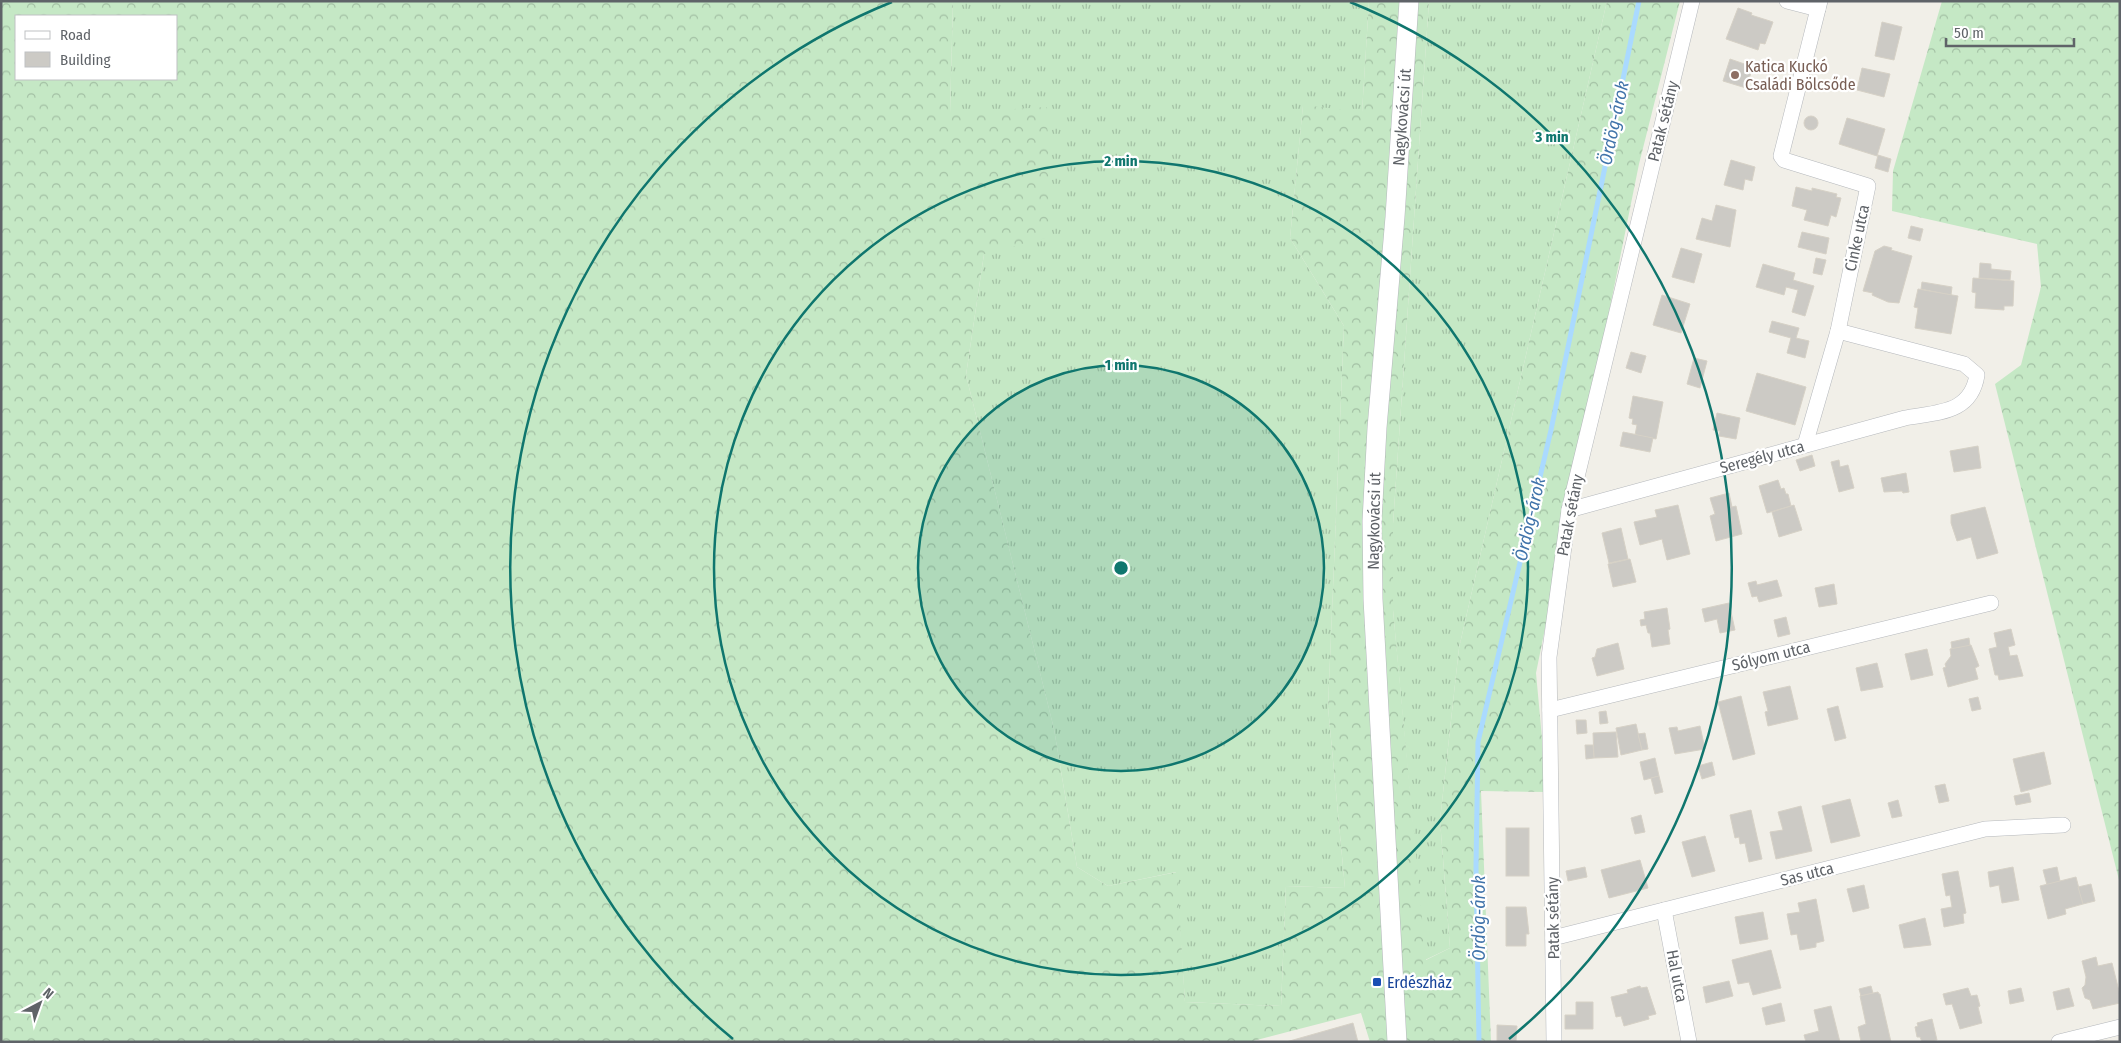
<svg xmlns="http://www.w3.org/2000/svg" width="2121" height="1043" font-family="'Fira Sans Condensed',sans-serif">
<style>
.grass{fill:url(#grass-tufts)}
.forest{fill:url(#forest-crowns);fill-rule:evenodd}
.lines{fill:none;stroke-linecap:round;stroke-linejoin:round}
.stream{stroke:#aadaff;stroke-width:5}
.building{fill:#cccac5;stroke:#d6d1c6}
.minor-casing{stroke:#b5b8bc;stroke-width:16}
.tertiary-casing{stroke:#b5b8bc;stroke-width:20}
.minor{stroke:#fff;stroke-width:15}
.tertiary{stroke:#fff;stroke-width:19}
.ring{fill:none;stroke:#0f766e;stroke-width:2.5}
.education-dot{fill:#8d6e63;stroke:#fff;stroke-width:2}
.transit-dot{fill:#1a4fb4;stroke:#fff;stroke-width:2}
.labels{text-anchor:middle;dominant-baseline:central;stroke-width:4.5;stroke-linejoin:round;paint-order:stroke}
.education-label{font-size:16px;fill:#785e54;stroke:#fff;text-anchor:start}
.street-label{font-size:16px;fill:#5f6368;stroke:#fff}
.transit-label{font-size:16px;fill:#164399;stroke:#fff;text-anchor:start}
.water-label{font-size:18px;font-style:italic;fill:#4174aa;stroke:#fff}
.centre{fill:#0f766e;stroke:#fff;stroke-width:2.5}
.ring-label{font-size:15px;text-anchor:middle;font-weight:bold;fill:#0f766e;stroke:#fff;stroke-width:4.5;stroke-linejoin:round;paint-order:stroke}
</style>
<defs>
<pattern id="grass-tufts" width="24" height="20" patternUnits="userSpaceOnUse" patternTransform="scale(1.25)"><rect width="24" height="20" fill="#c5e8c5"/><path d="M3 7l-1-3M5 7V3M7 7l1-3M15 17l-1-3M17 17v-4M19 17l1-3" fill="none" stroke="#a3c0a4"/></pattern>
<pattern id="forest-crowns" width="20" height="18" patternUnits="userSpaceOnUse" patternTransform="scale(1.25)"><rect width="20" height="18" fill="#c5e8c5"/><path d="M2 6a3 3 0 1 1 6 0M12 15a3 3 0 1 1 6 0" fill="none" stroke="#a3c0a4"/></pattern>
</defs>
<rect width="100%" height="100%" fill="#f1efe8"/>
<g class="grass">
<polygon points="953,1 1369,1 1362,113 1303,106 1290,238 1344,326 1328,707 1345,888 1286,886 1281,1006 1185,1002 1176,872 1108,886 1077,867 1054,729 966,375 984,254 950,113"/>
<polygon points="1429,1 1607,1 1459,648 1440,820 1450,948 1425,960 1393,610 1393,524"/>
</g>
<g class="forest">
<path d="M 1,1 L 953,1 L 950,113 L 1047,107 L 1050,237 L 984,254 L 966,375 L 1054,729 L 1077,867 L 1108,886 L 1177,872 L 1185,1002 L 1281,1006 L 1286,886 L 1345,888 L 1328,707 L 1344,326 L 1290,238 L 1303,105 L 1362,112 L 1369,1 L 1429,1 L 1393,524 L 1393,610 L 1426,960 L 1450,948 L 1440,820 L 1459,648 L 1607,1 L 1680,1 L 1639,164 L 1536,673 L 1547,792 L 1481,791 L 1491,1042 L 1370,1042 L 1361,1013 L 1249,1042 L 1,1042 ZM 16,16 L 176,16 L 176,79 L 16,79 Z"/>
<polygon points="1942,1 2120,1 2120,884 1995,384 2021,365 2041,287 2037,244 1892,211 1893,171"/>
</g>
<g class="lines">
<polyline class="stream" points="1479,1042 1476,867 1478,742 1551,430 1639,1"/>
</g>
<g class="building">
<polygon points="1738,8 1752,13 1751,15 1773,22 1765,44 1760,43 1758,50 1726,39"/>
<polygon points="1882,22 1902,27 1894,60 1875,56"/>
<polygon points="1730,59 1753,67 1746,88 1723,81"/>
<polygon points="1862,68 1890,74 1884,97 1857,90"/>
<circle cx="1811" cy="123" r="7"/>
<polygon points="1847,118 1885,129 1877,156 1839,144"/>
<polygon points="1878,155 1891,159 1888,172 1875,168"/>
<polygon points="1731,160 1755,167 1752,181 1745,179 1743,190 1724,185"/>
<polygon points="1796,187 1812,191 1812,188 1837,194 1836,197 1841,198 1836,217 1831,215 1828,226 1804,220 1807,210 1792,206"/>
<polygon points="1716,205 1736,210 1730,247 1696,239 1702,218 1712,221"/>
<polygon points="1911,226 1923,229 1920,241 1908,238"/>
<polygon points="1802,232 1829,238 1826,254 1798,247"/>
<polygon points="1884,246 1892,248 1891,250 1912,256 1899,303 1888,302 1872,295 1873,293 1863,291 1875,251"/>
<polygon points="1681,248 1702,254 1694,283 1672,277"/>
<polygon points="1816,258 1826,260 1822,275 1813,273"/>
<polygon points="1980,263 1991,264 1991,269 2011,271 2010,280 1979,278"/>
<polygon points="1763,264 1795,273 1793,280 1814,286 1805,316 1792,312 1798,290 1786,287 1784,295 1756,287"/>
<polygon points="1973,278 2014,281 2013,306 2004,306 2004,310 1975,308 1976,293 1972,292"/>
<polygon points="1922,282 1952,287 1951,295 1921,289"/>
<polygon points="1918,289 1958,296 1951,334 1915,328 1918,308 1914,307"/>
<polygon points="1662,295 1690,304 1681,333 1653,325"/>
<polygon points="1772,321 1799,328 1796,338 1809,341 1805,358 1787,353 1791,338 1769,332"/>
<polygon points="1631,352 1646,356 1641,373 1626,368"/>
<polygon points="1694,358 1707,361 1700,388 1687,384"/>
<polygon points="1757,373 1806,387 1795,425 1746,411"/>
<polygon points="1633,396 1663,402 1656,439 1635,435 1637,425 1632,424 1633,419 1629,418"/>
<polygon points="1717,413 1740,418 1736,439 1719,436 1720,431 1713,430"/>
<polygon points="1623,432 1653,438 1650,452 1620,446"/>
<polygon points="1978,446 1981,468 1954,472 1950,451"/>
<polygon points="1812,455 1815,466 1800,471 1796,460"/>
<polygon points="1839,460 1840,467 1848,465 1854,488 1839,492 1831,462"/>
<polygon points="1906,473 1909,492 1903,493 1902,491 1884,492 1881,478"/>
<polygon points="1778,480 1781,489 1784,488 1786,494 1788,494 1791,506 1767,513 1759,486"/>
<polygon points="1729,493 1732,507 1736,506 1742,534 1716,541 1710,516 1715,514 1710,498"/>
<polygon points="1678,505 1690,554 1667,560 1662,539 1640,545 1634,522 1657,517 1655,510"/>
<polygon points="1794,505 1802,530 1779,537 1772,512"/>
<polygon points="1985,507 1998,553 1977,559 1971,537 1957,541 1951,523 1951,515"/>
<polygon points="1621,528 1628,559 1609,563 1602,533"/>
<polygon points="1630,559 1636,582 1613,587 1608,564"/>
<polygon points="1777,580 1782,596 1759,602 1757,596 1752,597 1748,583 1756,581 1757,585"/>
<polygon points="1834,584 1837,604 1819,607 1815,588"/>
<polygon points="1729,603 1735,630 1720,633 1717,619 1705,622 1702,609"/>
<polygon points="1667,608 1670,629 1668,630 1670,644 1652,647 1650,633 1648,633 1646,625 1641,626 1640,620 1645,619 1644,612"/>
<polygon points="1786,617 1790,634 1778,637 1774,620"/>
<polygon points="2011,629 2015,645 2008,647 2010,656 2017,655 2023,676 1999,680 1998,675 1995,675 1989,649 1997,647 1994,633"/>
<polygon points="1969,638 1970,646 1952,649 1951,642"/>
<polygon points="1618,643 1624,669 1597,676 1592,658 1595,657 1597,649"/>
<polygon points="1971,645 1979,666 1975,668 1978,679 1948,687 1943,668 1946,667 1945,664 1951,656 1950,649"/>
<polygon points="1927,649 1933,675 1911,680 1905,654"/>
<polygon points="1877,663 1883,687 1861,691 1856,668"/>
<polygon points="1790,686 1798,719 1768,726 1765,712 1768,711 1763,692"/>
<polygon points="1741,696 1755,754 1733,760 1718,702"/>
<polygon points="1978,697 1981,709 1972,711 1969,699"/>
<polygon points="1838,706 1846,738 1835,741 1827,709"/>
<polygon points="1606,711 1608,723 1600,724 1599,712"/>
<polygon points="1576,720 1586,720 1587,733 1577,734"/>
<polygon points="1636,724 1642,750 1621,755 1616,728"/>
<polygon points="1700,726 1705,749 1675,754 1669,728 1677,727 1678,731"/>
<polygon points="1616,732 1618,757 1594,758 1593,733"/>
<polygon points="1645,733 1648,749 1642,750 1638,734"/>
<polygon points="1585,745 1593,745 1594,758 1586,759"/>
<polygon points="2044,752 2051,784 2021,792 2013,759"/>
<polygon points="1655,758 1659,776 1644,780 1640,762"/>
<polygon points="1712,762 1715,775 1702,779 1698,766"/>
<polygon points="1659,776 1663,792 1655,794 1651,778"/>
<polygon points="1945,784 1949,801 1939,803 1935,786"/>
<polygon points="2029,793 2031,802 2016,805 2014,796"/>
<polygon points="1850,799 1860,836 1831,843 1822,806"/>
<polygon points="1898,800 1902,816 1892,818 1888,803"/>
<polygon points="1801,806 1812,851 1776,859 1770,832 1783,830 1778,812"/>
<polygon points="1751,810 1762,859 1749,862 1745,843 1740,844 1739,837 1735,838 1730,815"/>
<polygon points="1641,815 1645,832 1635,834 1631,818"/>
<rect x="1506" y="828" width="23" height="48"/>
<polygon points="1705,836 1715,871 1692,877 1682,842"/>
<polygon points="1640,860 1648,888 1609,898 1601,870"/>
<polygon points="1585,867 1587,877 1568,881 1566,871"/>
<polygon points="2013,867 2019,900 2002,903 1999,885 1990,887 1988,872"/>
<polygon points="2057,867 2060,881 2047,885 2043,870"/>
<polygon points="1958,871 1966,913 1963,914 1964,923 1944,927 1941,909 1952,907 1950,895 1946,896 1942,874"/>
<polygon points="2076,877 2083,904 2065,909 2066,914 2048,919 2040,886"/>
<polygon points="2091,884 2095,901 2083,904 2078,887"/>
<polygon points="1864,885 1869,908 1853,912 1847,889"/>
<polygon points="1816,899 1824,941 1816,943 1816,947 1800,950 1797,934 1791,935 1787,914 1800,912 1798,903"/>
<polygon points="1506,907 1526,907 1529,934 1526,934 1526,946 1506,946"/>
<polygon points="1763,912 1768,939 1740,944 1735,917"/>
<polygon points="1925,918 1931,945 1904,948 1899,925"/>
<polygon points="1771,950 1781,988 1753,995 1749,982 1738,984 1732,960"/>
<polygon points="2096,957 2098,966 2112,963 2120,995 2120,1003 2093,1009 2090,1000 2085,998 2082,988 2085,985 2086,977 2082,961"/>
<polygon points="1729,981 1733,996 1706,1003 1703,987"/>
<polygon points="1640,986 1641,988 1647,987 1656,1014 1648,1016 1649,1019 1624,1026 1621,1016 1616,1017 1611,997 1628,993 1627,990"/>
<polygon points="1871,986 1873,993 1861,996 1859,989"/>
<polygon points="1968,988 1971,996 1977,995 1980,1006 1978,1007 1982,1023 1960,1029 1952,1004 1946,1005 1943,994"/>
<polygon points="2021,988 2024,1001 2010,1004 2008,991"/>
<polygon points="2069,988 2074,1006 2057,1010 2053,992"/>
<polygon points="1878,992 1879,994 1880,994 1891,1042 1861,1042 1858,1027 1866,1024 1860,996"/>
<polygon points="1576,1002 1593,1002 1593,1029 1565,1029 1565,1015 1576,1015"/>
<polygon points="1781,1003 1785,1021 1766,1025 1762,1008"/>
<polygon points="1831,1006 1840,1042 1806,1042 1804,1035 1819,1031 1814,1010"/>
<polygon points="1932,1019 1937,1040 1922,1042 1920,1037 1917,1037 1915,1027 1918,1026 1917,1023"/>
<polygon points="1353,1023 1358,1042 1286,1042"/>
<polygon points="1497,1025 1517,1026 1516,1042 1497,1042"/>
</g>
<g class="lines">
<g class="minor-casing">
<g id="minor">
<polyline points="1787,1 1818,9"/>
<polyline points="1805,445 1838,331 1868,186 1784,160 1781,156 1820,1"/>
<path d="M 1569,510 L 1905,418 C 1937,412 1971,414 1977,375 L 1964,364 L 1838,331"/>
<polyline points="1550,710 1991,603"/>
<polyline points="1664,910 1689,1042"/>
<polyline points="1553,938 1985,829 2063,825"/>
<polyline points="1554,1042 1549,657 1569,510 1692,1"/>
<polyline points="2059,1042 2120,1027"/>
</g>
</g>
<g class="tertiary-casing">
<polyline id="tertiary" points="1397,1042 1373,599 1372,521 1377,428 1395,217 1409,1"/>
</g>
<use href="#minor" class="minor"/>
<use href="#tertiary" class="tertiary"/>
</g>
<circle cx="1121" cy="568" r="203" fill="#0f766e" fill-opacity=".12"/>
<g class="ring">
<circle cx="1121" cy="568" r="203"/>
<circle cx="1121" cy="568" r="407"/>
<path d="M733 1039A610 610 0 0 1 892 2M1350 2A610 610 0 0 1 1509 1039"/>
</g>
<circle class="education-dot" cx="1735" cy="75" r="5"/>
<rect class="transit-dot" x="1372" y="977" width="10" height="10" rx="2.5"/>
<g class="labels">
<g class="education-label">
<text x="1745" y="66">Katica Kuckó<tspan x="1745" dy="18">Családi Bölcsőde</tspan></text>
</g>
<g class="street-label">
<text transform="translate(1402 117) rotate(-86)">Nagykovácsi út</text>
<text transform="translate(1663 121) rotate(-76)">Patak sétány</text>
<text transform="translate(1857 238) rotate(-78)">Cinke utca</text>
<text transform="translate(1762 457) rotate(-15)">Seregély utca</text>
<text transform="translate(1570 515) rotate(-79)">Patak sétány</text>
<text transform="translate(1374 521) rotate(-89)">Nagykovácsi út</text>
<text transform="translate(1771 656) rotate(-14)">Sólyom utca</text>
<text transform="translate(1807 874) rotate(-14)">Sas utca</text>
<text transform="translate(1553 918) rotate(-91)">Patak sétány</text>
<text transform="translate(1677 976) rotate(79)">Hal utca</text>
</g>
<g class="transit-label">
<text x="1387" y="982">Erdészház</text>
</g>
<g class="water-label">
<text transform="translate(1614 123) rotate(-78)">Ördög-árok</text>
<text transform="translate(1530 519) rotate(-77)">Ördög-árok</text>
<text transform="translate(1479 918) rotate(-90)">Ördög-árok</text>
</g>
</g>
<circle cx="1121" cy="568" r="8" class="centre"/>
<g class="ring-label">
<text x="1552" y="142">3 min</text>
<text x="1121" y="166">2 min</text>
<text x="1121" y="370">1 min</text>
</g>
<rect width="2121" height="1043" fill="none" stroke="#5f6368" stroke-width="5"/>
<rect x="15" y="15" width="162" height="65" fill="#ffffff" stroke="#bfc1c3"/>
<rect x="25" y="31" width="25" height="8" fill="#ffffff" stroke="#bfc1c3"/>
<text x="60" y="40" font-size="15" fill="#5f6368">Road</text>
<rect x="25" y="52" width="25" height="15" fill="#cccac5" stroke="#bfc1c3"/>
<text x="60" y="65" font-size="15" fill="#5f6368">Building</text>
<g transform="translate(40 1003) rotate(41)" stroke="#ffffff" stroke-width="4" paint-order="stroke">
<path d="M0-4L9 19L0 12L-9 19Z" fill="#5f6368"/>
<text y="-8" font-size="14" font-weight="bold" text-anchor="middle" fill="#5f6368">N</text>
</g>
<path d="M1946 38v8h128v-8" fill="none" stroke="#5f6368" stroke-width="2.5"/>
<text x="1954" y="38" font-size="15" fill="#5f6368" stroke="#ffffff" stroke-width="4" paint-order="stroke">50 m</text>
</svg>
